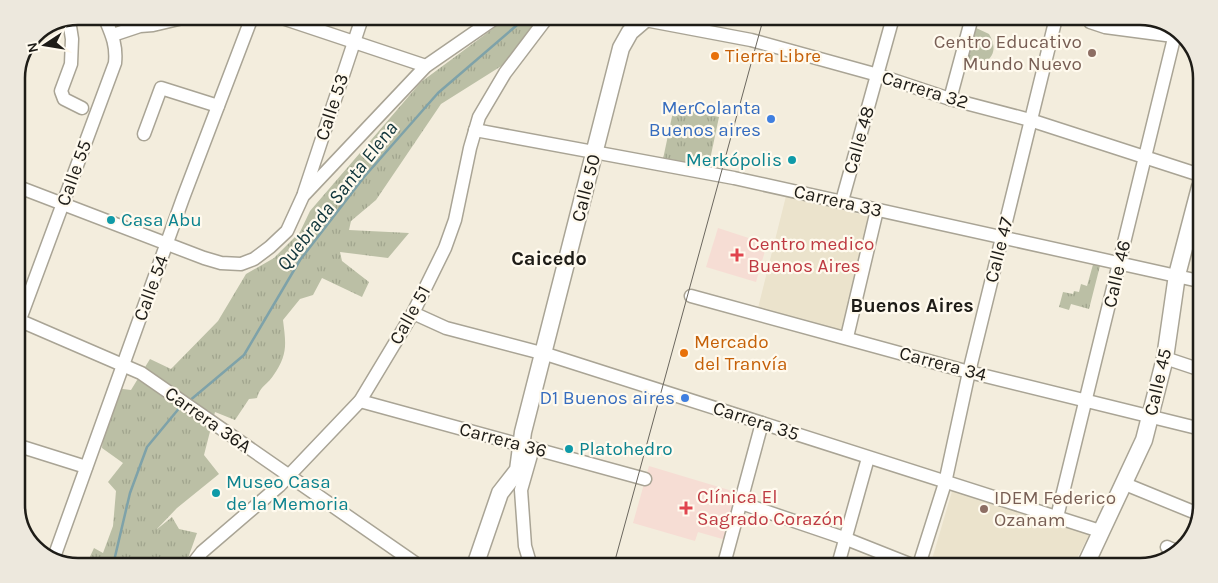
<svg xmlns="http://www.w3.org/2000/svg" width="1218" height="583" font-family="Karla,sans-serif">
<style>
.built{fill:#ebe3cc}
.medical{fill:#f6ddd4}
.grass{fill:url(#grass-tufts)}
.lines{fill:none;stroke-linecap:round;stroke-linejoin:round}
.stream{stroke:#7ea2a9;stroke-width:2.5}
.minor-casing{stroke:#a9a495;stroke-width:15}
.major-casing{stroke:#a9a495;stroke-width:19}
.minor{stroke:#fff;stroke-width:12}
.major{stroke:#fff;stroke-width:16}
.tram{stroke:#6b675e;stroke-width:1}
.education-dot{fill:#8d6e63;stroke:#fffaee;stroke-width:2}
.food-dot{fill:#e8710a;stroke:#fffaee;stroke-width:2}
.shop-dot{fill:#3f7fe0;stroke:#fffaee;stroke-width:2}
.culture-dot{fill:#0f9aa8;stroke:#fffaee;stroke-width:2}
.health-dot{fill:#e0444e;stroke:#fffaee;stroke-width:2}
.labels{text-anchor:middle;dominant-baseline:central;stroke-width:4.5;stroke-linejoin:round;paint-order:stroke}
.education-label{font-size:19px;fill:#785e54;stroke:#fffaee;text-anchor:end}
.food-label{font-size:19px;fill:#c56008;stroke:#fffaee;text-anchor:start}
.street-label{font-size:19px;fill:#1e1c17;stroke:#fffaee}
.shop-label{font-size:19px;fill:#366cbe;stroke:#fffaee;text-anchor:end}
.culture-label{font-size:19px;fill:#0d838f;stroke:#fffaee;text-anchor:start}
.health-label{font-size:19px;fill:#be3a42;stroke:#fffaee;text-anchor:start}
.water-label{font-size:20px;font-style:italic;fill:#0f343a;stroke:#fffaee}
.neighbourhood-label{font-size:20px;font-weight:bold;fill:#1e1c17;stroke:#fffaee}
.rim{fill:none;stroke:#1e1c17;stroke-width:2.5}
</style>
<defs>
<pattern id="grass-tufts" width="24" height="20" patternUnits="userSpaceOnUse" patternTransform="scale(1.25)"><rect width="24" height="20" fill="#bbbfa5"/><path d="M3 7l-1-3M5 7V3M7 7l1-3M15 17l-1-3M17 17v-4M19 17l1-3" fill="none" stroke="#a0a48d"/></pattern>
</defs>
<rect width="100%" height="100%" fill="#f3eddd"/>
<g class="built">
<polygon points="786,196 871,217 842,330 758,308"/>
<polygon points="953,488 1091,531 1073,566 930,566"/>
</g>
<g class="medical">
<polygon points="718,228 767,244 756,282 706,267"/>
<polygon points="649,466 739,493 726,540 698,532 695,541 633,523"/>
</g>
<g class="grass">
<path d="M 506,19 L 540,19 L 503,65 L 441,104 L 376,200 L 351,221 L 349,230 L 409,233 L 388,258 L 340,252 L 342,261 L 369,282 L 362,297 L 322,278 L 313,295 L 300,299 L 283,320 C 286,345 288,354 273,376 C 266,386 261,385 257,398 L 249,399 L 235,420 L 215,412 L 204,455 L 219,474 L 177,508 L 156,530 L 172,517 L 179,529 L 197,533 L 187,561 L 88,561 L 94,548 L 103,553 L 113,526 L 116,491 L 108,482 L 123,463 L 102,448 L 107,387 L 131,390 L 150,359 L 171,369 L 218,321 L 246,274 L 274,258 L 300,232 L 310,211 L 421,82 Z"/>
<path d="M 974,27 L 989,34 C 1002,56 985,67 964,66 Z"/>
<polygon points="674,107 719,117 708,169 663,159"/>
<polygon points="1094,261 1101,262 1089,309 1071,304 1069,310 1059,307 1063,292 1073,294 1074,291 1079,292 1081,284 1087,286"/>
</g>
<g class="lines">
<g class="stream">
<polyline points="188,402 244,355 300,260 364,177 438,93 524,19"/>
<polyline points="114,561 130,493 147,447 181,406"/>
</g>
<g class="minor-casing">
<g id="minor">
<polyline points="279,17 426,66"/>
<polyline points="69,20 72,39 71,64 61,91 64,99 82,108"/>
<polyline points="645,20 751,40 878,75 950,99 1030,120 1200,175"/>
<polyline points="1090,22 1105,27 1181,37"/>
<polyline points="113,35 140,26 153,25 187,17"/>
<polyline points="950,99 971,21"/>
<polyline points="475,130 734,178 1199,281"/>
<polyline points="144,134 161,88 218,106"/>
<polyline points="16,186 204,258 221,263 241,264 254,259 270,247 287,231 303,196 426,66 494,19"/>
<polyline points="304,193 362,18"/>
<polyline points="842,201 892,21"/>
<polyline points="691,296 969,372 1197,428"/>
<polyline points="413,313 446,328 549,355 1100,531"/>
<polyline points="16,319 141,373 415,563"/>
<path d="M 16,330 L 115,63 C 117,44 111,33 104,16"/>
<polyline points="847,337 877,210"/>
<polyline points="1165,358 1198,369"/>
<polyline points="360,401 645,479"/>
<polyline points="16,445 86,467"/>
<polyline points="1125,484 1196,513"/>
<polyline points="741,503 844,538 912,565"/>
<polyline points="1057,517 1176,30"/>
<polyline points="1167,547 1178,552"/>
<polyline points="53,560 183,198 252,17"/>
<polyline points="195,561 202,552 279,486 360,401 413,313 445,248 455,220 470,148 479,117 505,73 546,19"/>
<polyline points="530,563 525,546 521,490 533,448"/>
<polyline points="724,564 762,423"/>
<polyline points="838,565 868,458"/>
<polyline points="919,565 945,483 969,372 1055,22"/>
</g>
</g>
<g class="major-casing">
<g id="major">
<polyline points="476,563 500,493 518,470 523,432 621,48 630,32 644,20"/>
<polyline points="1085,566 1144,440 1165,358 1177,275 1200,187"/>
</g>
</g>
<use href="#minor" class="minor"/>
<use href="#major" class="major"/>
<polyline class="tram" points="614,564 763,20"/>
</g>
<g class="education-dot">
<circle cx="1092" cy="53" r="5"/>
<circle cx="984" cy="509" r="5"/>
</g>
<g class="food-dot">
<circle cx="715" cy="56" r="5"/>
<circle cx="684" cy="353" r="5"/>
</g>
<g class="shop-dot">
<circle cx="771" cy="119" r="5"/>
<circle cx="685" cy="398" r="5"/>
</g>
<g class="culture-dot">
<circle cx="792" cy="160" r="5"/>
<circle cx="111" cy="220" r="5"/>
<circle cx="569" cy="449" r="5"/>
<circle cx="216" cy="493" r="5"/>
</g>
<g class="health-dot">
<path d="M734.5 247.5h5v5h5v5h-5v5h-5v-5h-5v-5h5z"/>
<path d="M683.5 500.5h5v5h5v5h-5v5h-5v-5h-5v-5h5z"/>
</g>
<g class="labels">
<g class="education-label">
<text x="1082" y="42">Centro Educativo<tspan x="1082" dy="22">Mundo Nuevo</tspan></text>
<text x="994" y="498" text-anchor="start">IDEM Federico<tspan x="994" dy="22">Ozanam</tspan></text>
</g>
<g class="food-label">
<text x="725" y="56">Tierra Libre</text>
<text x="694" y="342">Mercado<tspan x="694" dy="22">del Tranvía</tspan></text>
</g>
<g class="street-label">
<text transform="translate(925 90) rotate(17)">Carrera 32</text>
<text transform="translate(332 107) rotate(-72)">Calle 53</text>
<text transform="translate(859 140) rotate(-74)">Calle 48</text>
<text transform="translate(74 173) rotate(-70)">Calle 55</text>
<text transform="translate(586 188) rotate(-76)">Calle 50</text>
<text transform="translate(838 201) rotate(13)">Carrera 33</text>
<text transform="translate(999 250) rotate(-76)">Calle 47</text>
<text transform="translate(1117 274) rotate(-77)">Calle 46</text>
<text transform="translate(151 288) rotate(-70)">Calle 54</text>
<text transform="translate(410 315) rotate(-61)">Calle 51</text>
<text transform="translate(943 364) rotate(15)">Carrera 34</text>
<text transform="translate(1158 382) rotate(-77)">Calle 45</text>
<text transform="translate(208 420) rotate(35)">Carrera 36A</text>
<text transform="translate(756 421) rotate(18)">Carrera 35</text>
<text transform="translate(503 440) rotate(15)">Carrera 36</text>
</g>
<g class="shop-label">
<text x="761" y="108">MerColanta<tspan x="761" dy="22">Buenos aires</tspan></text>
<text x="675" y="398">D1 Buenos aires</text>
</g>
<g class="culture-label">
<text x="782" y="160" text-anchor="end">Merkópolis</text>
<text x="121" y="220">Casa Abu</text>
<text x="579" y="449">Platohedro</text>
<text x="226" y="482">Museo Casa<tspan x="226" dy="22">de la Memoria</tspan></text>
</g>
<g class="health-label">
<text x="748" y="244">Centro medico<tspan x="748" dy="22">Buenos Aires</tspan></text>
<text x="697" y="497">Clínica El<tspan x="697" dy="22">Sagrado Corazón</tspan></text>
</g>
<g class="water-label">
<text transform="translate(337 196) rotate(-52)">Quebrada Santa Elena</text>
</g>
<g class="neighbourhood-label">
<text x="549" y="258">Caicedo</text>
<text x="912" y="305">Buenos Aires</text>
</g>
</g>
<path d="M0 0H1218V583H0ZM78 25H1140A53 53 0 0 1 1193 78V505A53 53 0 0 1 1140 558H78A53 53 0 0 1 25 505V78A53 53 0 0 1 78 25Z" fill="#ede8dd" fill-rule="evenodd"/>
<path class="rim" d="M78 25H1140A53 53 0 0 1 1193 78V505A53 53 0 0 1 1140 558H78A53 53 0 0 1 25 505V78A53 53 0 0 1 78 25Z"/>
<g transform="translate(45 45) rotate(258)" stroke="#fffaee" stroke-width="4" paint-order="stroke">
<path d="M0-4L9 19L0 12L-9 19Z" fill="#1e1c17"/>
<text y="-8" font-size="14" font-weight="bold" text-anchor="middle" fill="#1e1c17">N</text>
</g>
</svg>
